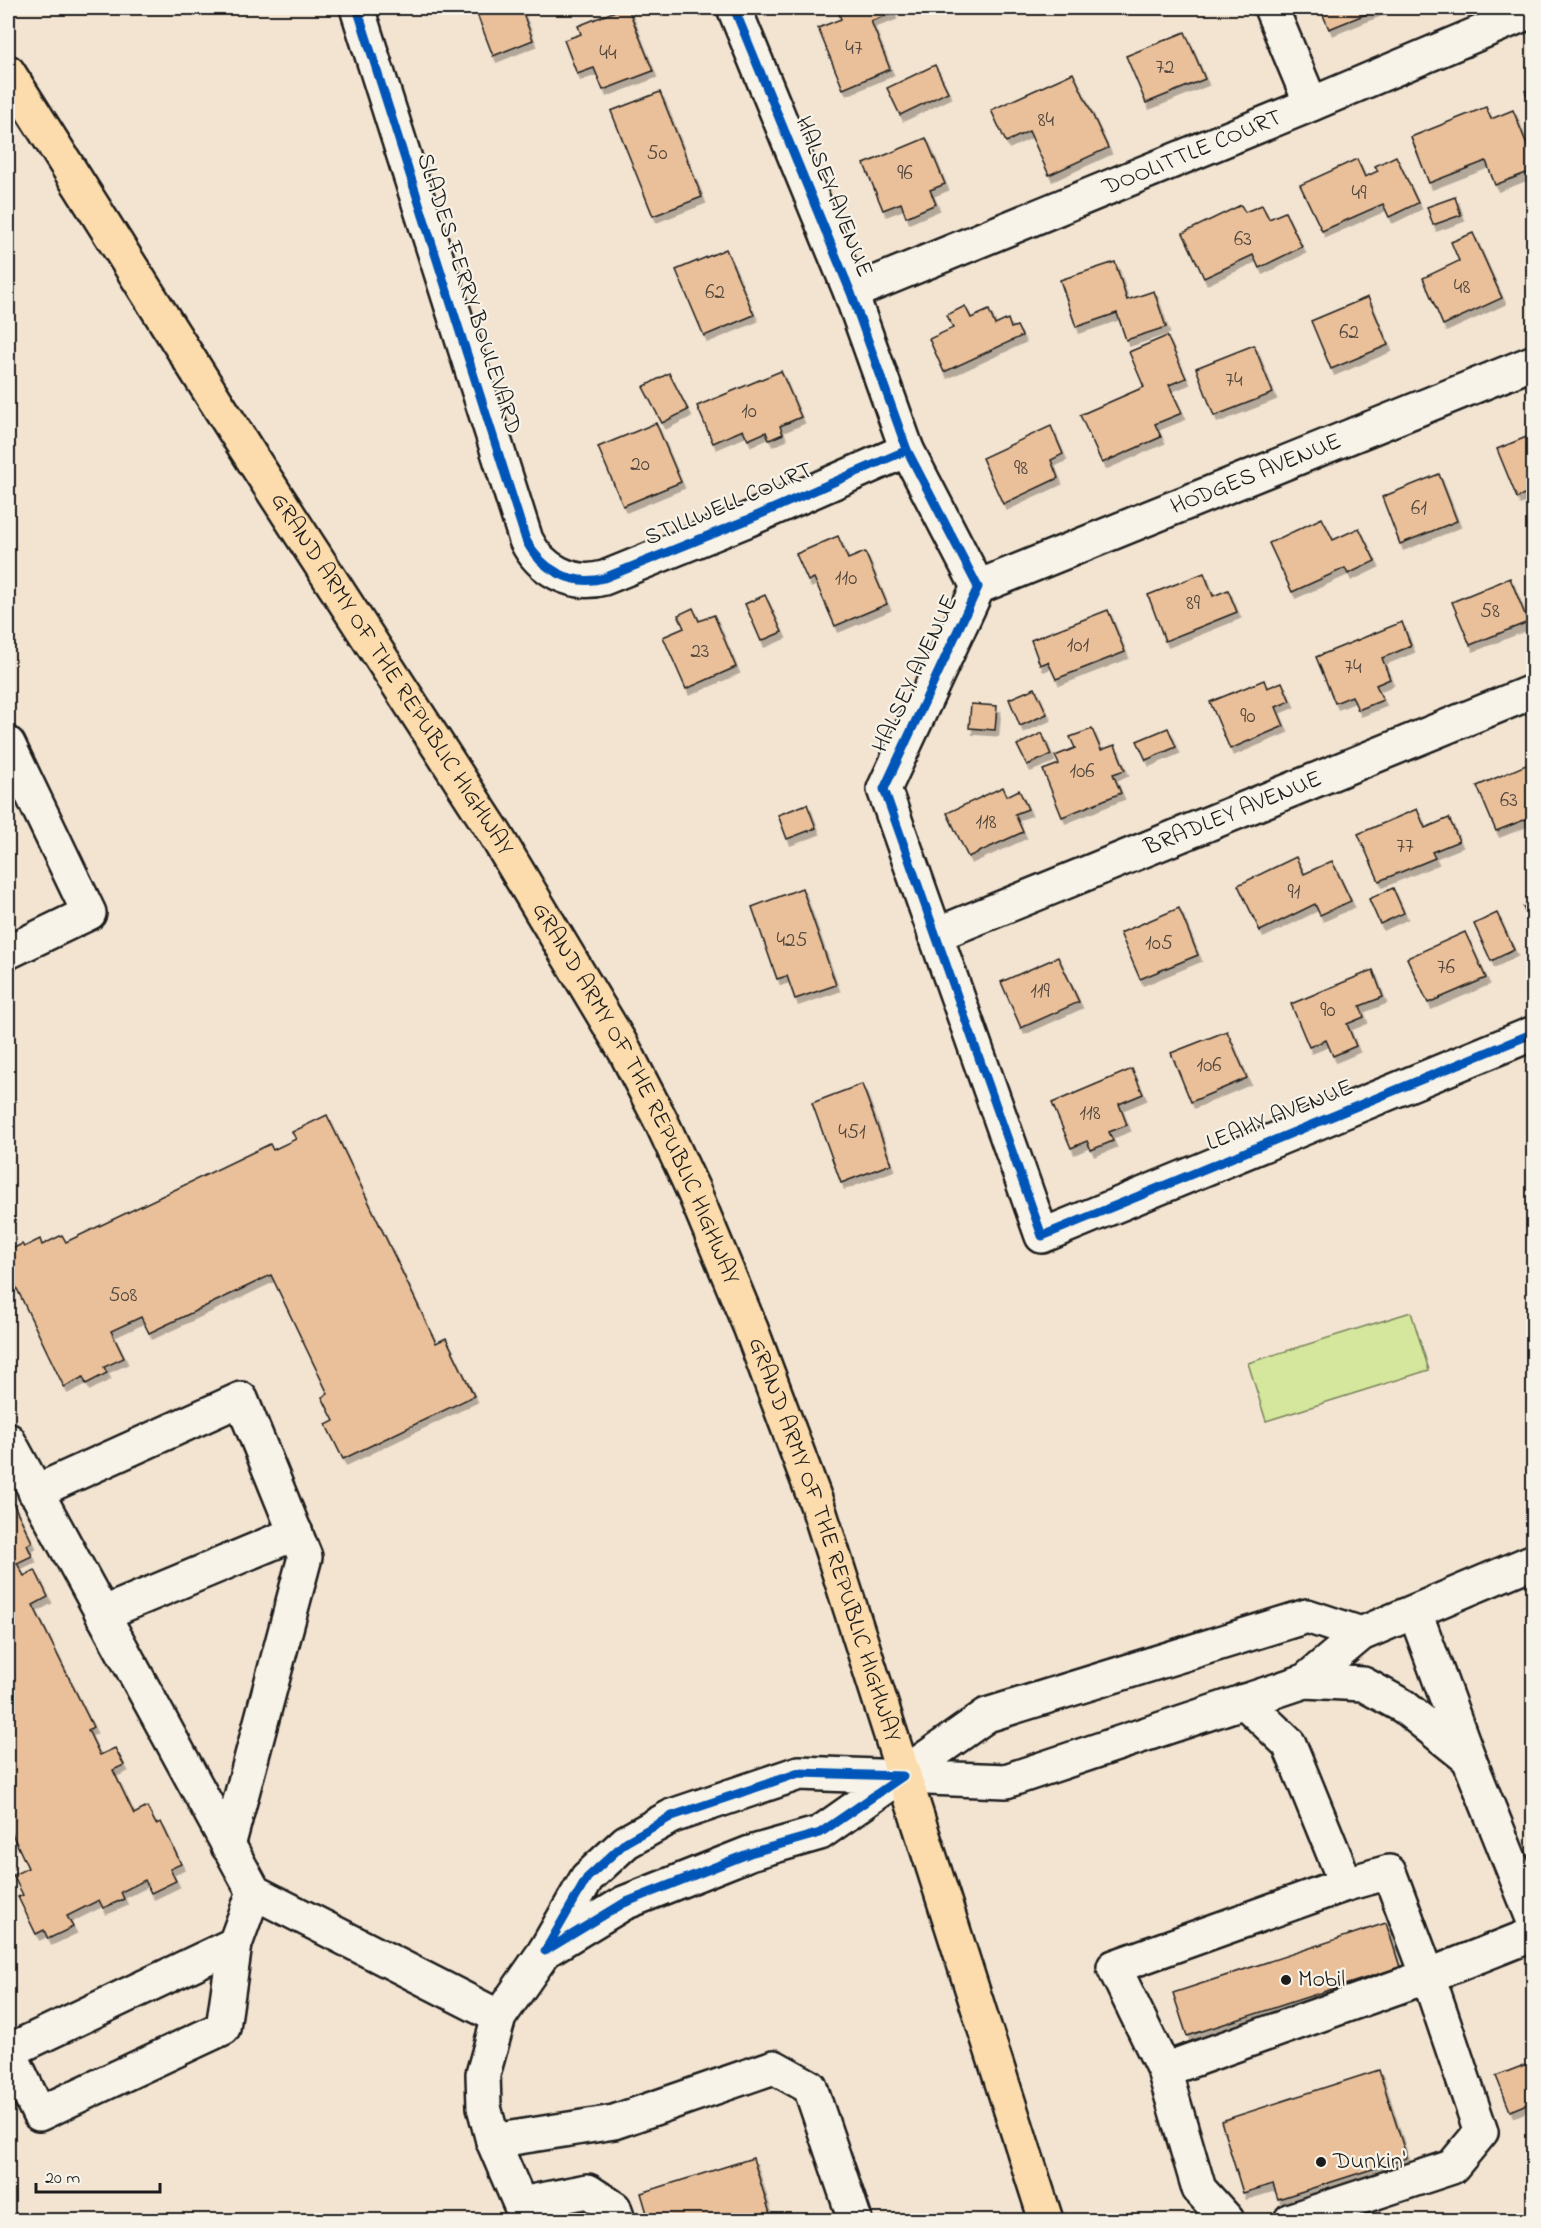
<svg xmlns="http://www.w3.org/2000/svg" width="1541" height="2228" font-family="'Indie Flower',sans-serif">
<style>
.green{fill:#d4e79c;stroke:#78825c;stroke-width:1.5}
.building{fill:#eac09a;stroke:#1c1c1c;stroke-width:1.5;filter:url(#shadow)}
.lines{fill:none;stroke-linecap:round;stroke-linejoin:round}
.minor-casing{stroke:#1c1c1c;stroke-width:38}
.major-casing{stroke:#1c1c1c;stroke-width:38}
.minor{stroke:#f7f3e8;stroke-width:33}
.major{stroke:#fcdcac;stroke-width:33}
.cycleway-casing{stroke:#f7f3e8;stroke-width:13}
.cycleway{stroke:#0057b8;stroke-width:9}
.poi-dot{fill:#1c1c1c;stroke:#f7f3e8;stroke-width:2}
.labels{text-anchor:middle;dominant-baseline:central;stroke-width:4.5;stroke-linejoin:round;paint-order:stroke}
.number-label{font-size:21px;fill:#50453c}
.street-label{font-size:24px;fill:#1c1c1c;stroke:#f7f3e8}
.poi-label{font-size:24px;fill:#1c1c1c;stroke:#f7f3e8;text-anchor:start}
</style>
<defs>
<filter id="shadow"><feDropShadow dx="3.5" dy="6" stdDeviation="0" flood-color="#0004"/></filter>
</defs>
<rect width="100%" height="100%" fill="#f3e4d1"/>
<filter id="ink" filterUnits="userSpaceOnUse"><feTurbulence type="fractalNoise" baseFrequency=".0167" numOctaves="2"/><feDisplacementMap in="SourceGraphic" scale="12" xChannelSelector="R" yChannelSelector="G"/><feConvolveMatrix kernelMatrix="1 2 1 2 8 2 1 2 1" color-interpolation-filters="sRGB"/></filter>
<g filter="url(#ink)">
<polygon class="green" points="1411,1312 1429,1370 1266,1421 1248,1363"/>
<g class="building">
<polygon points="494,8 521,8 533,40 493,56 477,14"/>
<polygon points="623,8 628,8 653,71 603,90 594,68 577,74 564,40 581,34 578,26"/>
<polygon points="837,8 891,8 893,13 871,21 890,69 843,89 818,28 841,19"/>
<polygon points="1320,8 1381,8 1329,29"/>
<polygon points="1185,32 1205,79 1146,103 1126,56"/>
<polygon points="935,65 948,92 900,115 887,88"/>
<polygon points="1073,73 1108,148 1049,175 1029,131 1006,142 991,110"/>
<polygon points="1534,88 1534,111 1525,91"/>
<polygon points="660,92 702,197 653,216 611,111"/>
<polygon points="1486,107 1491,119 1513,110 1534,162 1534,170 1495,185 1486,161 1429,183 1411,137"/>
<polygon points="926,138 945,184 930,190 936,204 906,217 901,203 883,210 864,164"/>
<polygon points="1396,156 1418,203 1389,217 1383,204 1322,231 1300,185 1357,159 1365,177 1378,171 1375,166"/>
<polygon points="1455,197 1461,215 1433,225 1427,207"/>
<polygon points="1241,205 1245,212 1262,205 1269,219 1285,212 1302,247 1259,268 1253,255 1204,278 1183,233"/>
<polygon points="1473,233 1502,298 1443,325 1423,278 1459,261 1451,242"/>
<polygon points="726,249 754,315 704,336 676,270"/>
<polygon points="1115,262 1127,300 1154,291 1166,327 1126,340 1117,313 1076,327 1060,280"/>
<polygon points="1368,297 1388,345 1331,369 1311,321"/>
<polygon points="965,306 971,318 989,310 995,325 1008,319 1011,328 1017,326 1022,336 944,372 929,339 953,328 947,315"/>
<polygon points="1167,336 1186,378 1169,385 1182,413 1155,424 1161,437 1102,463 1080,415 1144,387 1129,352"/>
<polygon points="1254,345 1273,393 1214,416 1196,368"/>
<polygon points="781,371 801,417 780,426 783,434 769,440 766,432 748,440 743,430 713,443 697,406"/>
<polygon points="669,373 688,410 662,423 643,387"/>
<polygon points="656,423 681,482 623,506 598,447"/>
<polygon points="1051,426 1063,454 1051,460 1058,478 1003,504 982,458"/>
<polygon points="1534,434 1534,491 1517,498 1497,449"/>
<polygon points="1439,474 1457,521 1400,544 1382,497"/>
<polygon points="1322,518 1333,540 1359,528 1375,561 1348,574 1345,568 1292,592 1269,543"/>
<polygon points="838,536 848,559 865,552 887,604 835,626 814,578 808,581 796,554"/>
<polygon points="1204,573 1213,596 1228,590 1237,612 1165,641 1148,595"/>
<polygon points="1510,578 1528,622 1470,645 1452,602"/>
<polygon points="765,595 782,632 761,641 745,604"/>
<polygon points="693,608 699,621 714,615 736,667 686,689 663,637 684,628 678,615"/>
<polygon points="1108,610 1125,652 1056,679 1048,662 1040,665 1031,640"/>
<polygon points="1402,622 1411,646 1382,658 1390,679 1376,685 1383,700 1358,710 1352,696 1335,703 1316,657"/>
<polygon points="1264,680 1267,688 1282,682 1290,701 1276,707 1284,726 1230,749 1210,702"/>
<polygon points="1035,688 1047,714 1020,726 1009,699"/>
<polygon points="971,704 997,706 995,730 969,728"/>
<polygon points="1168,728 1176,747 1146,760 1137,741"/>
<polygon points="1092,729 1101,750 1115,745 1125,770 1113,774 1121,793 1062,817 1043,770 1059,764 1055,756 1075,748 1070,737"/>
<polygon points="1042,733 1051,755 1027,765 1017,745"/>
<polygon points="1533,762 1534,816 1496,831 1477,786"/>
<polygon points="1003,787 1007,796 1019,790 1028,809 1015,814 1023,832 968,857 947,813"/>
<polygon points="807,804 816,828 787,839 778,815"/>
<polygon points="1417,809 1425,828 1449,818 1459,841 1432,852 1435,858 1379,881 1358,834"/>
<polygon points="1296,857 1304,874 1332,861 1351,901 1320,915 1315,904 1260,931 1238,885"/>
<polygon points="802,888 836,985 795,999 787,976 777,979 752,907"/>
<polygon points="1393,888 1404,913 1380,924 1369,899"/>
<polygon points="1534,903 1534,932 1523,907"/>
<polygon points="1179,908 1198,955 1140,979 1120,933"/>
<polygon points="1497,913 1514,950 1491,961 1474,924"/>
<polygon points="1465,932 1486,978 1428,1003 1407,958"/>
<polygon points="1058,957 1079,1002 1021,1028 1001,982"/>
<polygon points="1373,970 1383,997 1360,1006 1364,1017 1347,1024 1356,1046 1333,1056 1326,1040 1309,1047 1291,1004"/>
<polygon points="1227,1031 1247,1078 1191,1102 1171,1053"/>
<polygon points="1132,1069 1143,1094 1119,1104 1127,1125 1109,1132 1113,1141 1091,1150 1087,1141 1071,1148 1052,1103"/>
<polygon points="862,1084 891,1164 841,1183 812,1103"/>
<polygon points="327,1115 436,1343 446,1338 474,1396 343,1459 326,1425 334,1421 322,1397 328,1394 271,1275 149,1333 141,1317 111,1331 124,1358 104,1367 107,1373 86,1384 83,1377 64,1387 8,1270 8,1251 22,1244 24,1247 40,1239 42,1245 62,1235 66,1242 270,1144 273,1150 296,1139 292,1132"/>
<polygon points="8,1493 32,1542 27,1545 32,1556 17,1563 24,1576 35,1570 48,1597 33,1605 93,1727 88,1730 100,1755 115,1748 124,1765 113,1770 134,1814 147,1807 156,1824 161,1822 181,1864 170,1869 176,1881 151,1893 145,1880 121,1892 124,1899 103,1908 99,1900 67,1916 73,1927 48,1939 44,1930 36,1934 18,1897 23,1895 13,1875 28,1868 8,1825"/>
<polygon points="1386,1923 1400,1967 1187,2036 1173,1993"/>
<polygon points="1527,2064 1534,2082 1534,2101 1510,2111 1496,2076"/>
<polygon points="1379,2070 1407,2158 1278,2199 1273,2184 1243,2193 1221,2121"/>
<polygon points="753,2158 772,2220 649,2220 641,2193"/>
</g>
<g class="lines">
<g class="minor-casing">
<g id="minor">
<path d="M 357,8 L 526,540 C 540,569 572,587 604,578 L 747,520 L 907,450"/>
<polyline points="734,8 851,293 907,450 978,587 884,789 1042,1236 1534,1033"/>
<polyline points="1271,8 1311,104"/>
<path id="s1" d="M 851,293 L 1307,106 L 1534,10"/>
<path id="s2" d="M 978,587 L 1534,362"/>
<polyline points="8,744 89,913 8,952"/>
<path id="s3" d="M 935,935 L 1534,691"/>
<polyline points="8,1440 254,1892 499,2017"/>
<polyline points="35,1492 241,1399 305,1557 228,1846"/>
<polyline points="1415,1612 1469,1759 1534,1921"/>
<polyline points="102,1614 296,1533"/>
<polyline points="1361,1634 1307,1616 987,1715 820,1833 750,1853 624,1903 545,1951 587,1878 626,1842 672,1816 799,1773 1006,1781 1305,1681 1361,1634 1534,1561"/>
<polyline points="1305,1681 1363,1684 1403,1706 1469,1759"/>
<polyline points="1244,1701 1289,1744 1346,1884"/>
<polyline points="8,2049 39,2114 223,2028 235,1944 254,1892"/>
<polyline points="9,2051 235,1944"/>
<polyline points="1164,2070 1428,1976 1389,1872 1346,1884 1114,1967 1164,2070 1199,2189 1227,2220"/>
<polyline points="493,2141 614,2122 774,2067 810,2087 855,2220"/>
<polyline points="521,2204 588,2191 614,2208 618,2220"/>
<polyline points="527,2220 493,2141 484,2107 483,2074 499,2017 545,1951"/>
<polyline points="1291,2220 1452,2167 1481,2132 1428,1976 1534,1934"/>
</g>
</g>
<g class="major-casing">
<g id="major">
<path id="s4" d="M 8,72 L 246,449 L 495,834 L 625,1051 L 661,1121 L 694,1192 L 751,1329 L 819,1510 L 1046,2220"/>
</g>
</g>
<use href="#minor" class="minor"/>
<use href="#major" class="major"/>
<g class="cycleway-casing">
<g id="cycleway">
<path d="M 357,8 L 526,540 C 540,569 572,587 604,578 L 747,520 L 907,450"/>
<polyline points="734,8 851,293 907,450 978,587 884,789 1042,1236 1534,1033"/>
<polygon points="799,1773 903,1776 820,1833 750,1853 624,1903 545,1951 587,1878 626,1842 672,1816"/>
</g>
</g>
<use href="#cycleway" class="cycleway"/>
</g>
</g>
<g class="poi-dot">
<circle cx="1286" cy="1980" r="6"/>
<circle cx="1321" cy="2162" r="6"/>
</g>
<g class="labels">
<g class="number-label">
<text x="854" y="49">47</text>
<text x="608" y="54">44</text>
<text x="1165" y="68">72</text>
<text x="1046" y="121">84</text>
<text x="657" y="154">50</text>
<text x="905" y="174">96</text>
<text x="1359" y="194">49</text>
<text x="1243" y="240">63</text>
<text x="1462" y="288">48</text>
<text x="715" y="293">62</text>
<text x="1349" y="333">62</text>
<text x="1234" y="381">74</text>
<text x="749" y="412">10</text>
<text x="640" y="465">20</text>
<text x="1021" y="469">98</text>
<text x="1419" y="509">61</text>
<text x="846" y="579">110</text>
<text x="1193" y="604">89</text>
<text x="1490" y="612">58</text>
<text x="1078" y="646">101</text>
<text x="700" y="652">23</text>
<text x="1353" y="668">74</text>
<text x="1248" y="717">90</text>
<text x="1082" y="772">106</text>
<text x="1509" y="801">63</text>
<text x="986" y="823">118</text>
<text x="1405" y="847">77</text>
<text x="1294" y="893">91</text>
<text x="792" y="941">425</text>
<text x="1159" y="944">105</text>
<text x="1446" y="968">76</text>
<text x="1040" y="992">119</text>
<text x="1328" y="1011">90</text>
<text x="1209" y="1066">106</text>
<text x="1090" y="1114">118</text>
<text x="852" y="1133">451</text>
<text x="123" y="1296">508</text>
</g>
<g class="street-label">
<text stroke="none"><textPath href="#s1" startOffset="369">DOOLITTLE COURT</textPath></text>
<text transform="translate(833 197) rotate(68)">HALSEY AVENUE</text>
<text transform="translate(468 294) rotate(72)">SLADES FERRY BOULEVARD</text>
<text stroke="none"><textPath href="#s2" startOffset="300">HODGES AVENUE</textPath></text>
<text transform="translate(729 505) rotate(-23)">STILLWELL COURT</text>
<text transform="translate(916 674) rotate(-65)">HALSEY AVENUE</text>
<text stroke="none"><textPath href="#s4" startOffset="714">GRAND ARMY OF THE REPUBLIC HIGHWAY</textPath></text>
<text stroke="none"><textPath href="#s3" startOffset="322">BRADLEY AVENUE</textPath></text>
<text stroke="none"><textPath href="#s4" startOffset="1200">GRAND ARMY OF THE REPUBLIC HIGHWAY</textPath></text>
<text transform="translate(1280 1116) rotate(-22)">LEAHY AVENUE</text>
<text stroke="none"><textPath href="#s4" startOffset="1686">GRAND ARMY OF THE REPUBLIC HIGHWAY</textPath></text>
</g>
<g class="poi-label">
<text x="1298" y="1980">Mobil</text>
<text x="1333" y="2162">Dunkin'</text>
</g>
</g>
<rect width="1541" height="2228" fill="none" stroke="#f7f3e8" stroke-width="30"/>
<rect x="15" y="15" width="1511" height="2198" fill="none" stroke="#1c1c1c" stroke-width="2" filter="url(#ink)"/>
<path d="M36 2183v9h124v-9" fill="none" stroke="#1c1c1c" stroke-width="3"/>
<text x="45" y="2183" font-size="18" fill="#1c1c1c" stroke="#f7f3e8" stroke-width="4.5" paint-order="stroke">20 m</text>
</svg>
